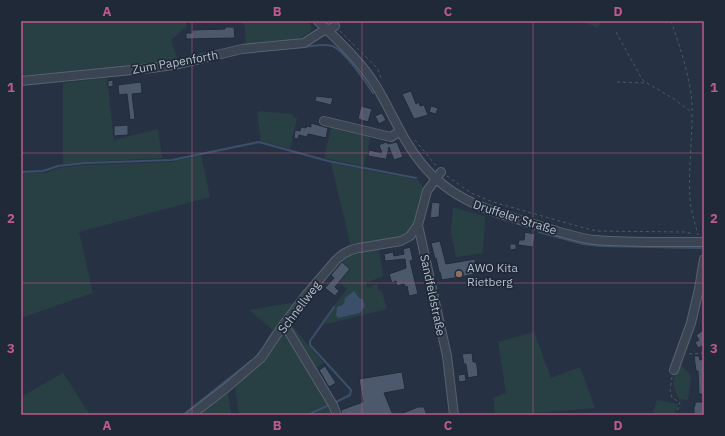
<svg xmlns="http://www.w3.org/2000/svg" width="725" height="436" font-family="'IBM Plex Sans',sans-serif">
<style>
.green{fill:#284044;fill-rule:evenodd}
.water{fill:#3b4f6b}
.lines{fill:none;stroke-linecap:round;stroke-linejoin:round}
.stream{stroke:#3b4f6b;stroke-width:2}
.building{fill:#4c596c;stroke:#212b3a}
.minor-casing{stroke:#58626f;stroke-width:10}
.path{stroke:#465d60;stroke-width:1;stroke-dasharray:3 3;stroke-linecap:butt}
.minor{stroke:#3a4452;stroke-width:8}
.grid{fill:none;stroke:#be5b88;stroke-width:1;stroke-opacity:0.55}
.education-dot{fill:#8d6e63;stroke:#1f2938;stroke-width:1.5}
.labels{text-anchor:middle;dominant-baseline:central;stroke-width:3.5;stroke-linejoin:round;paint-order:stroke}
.street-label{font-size:12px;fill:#b7bfcc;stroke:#1f2938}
.poi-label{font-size:12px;fill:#b7bfcc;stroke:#1f2938;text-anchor:start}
.neatline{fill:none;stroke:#be5b88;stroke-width:1.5}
.grid-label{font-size:13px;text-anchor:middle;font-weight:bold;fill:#be5b88}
</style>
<rect width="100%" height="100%" fill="#263243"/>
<g class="green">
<polygon points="21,21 186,21 186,27 171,40 178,60 121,67 21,76"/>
<path d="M 240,21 L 308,21 L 312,28 C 304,46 263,39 246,45 L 245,26 Z"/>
<polygon points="582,21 599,21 601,22 598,28"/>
<polygon points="107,78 114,140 158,129 162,158 84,162 63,165 63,83"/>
<polygon points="259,111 293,114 293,117 297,118 290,149 261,141 257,113"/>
<polygon points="332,125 371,133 368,149 369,150 368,156 366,155 364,166 324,158"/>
<polygon points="201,155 210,197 79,232 93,293 21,318 21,173 45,173 59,168 84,165 171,162"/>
<path d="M 331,163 L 418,180 L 423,187 C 419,204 418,228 401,237 L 351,247 Z"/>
<polygon points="453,207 485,217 483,253 456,257 451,233"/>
<path d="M 379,249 L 383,276 L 366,283 L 368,288 L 377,284 L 378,289 L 382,292 L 387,309 L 323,325 L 335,307 L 334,306 L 347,289 L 339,282 L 350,269 L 341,261 L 352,253 ZM 363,299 L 365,306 L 360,313 L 338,318 L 337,307 L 344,304 Z"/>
<polygon points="290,303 295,304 275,332 249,310"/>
<polygon points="289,322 323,363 314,369 293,334"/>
<polygon points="284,330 330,403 304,415 239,415 235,385 263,361"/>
<polygon points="534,332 551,378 580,367 595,408 534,413 527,415 495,415 493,398 506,393 498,342"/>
<path d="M 678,364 L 681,365 L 691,376 L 688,400 L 679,399 C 671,383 673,381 678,364 Z"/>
<polygon points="63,373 90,415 21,415 21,397"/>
<polygon points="228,391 231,415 197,415"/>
<polygon points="657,400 678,404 674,415 652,415"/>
<polygon points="331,405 334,415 310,415"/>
</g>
<polygon class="water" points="354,291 360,299 363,299 365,306 360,313 338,318 336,315 337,307 344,304 345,298"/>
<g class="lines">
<g class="stream">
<path d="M 300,47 C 310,47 323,43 332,46 C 344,50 366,82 373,93"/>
<polyline points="21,172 43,171 58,166 85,163 172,160 259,142 328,161 416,178"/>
<polyline points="539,232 583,244 601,246 701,248"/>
<polyline points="334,307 310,341 310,345 351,390 350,395 336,402"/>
<polyline points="266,343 273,332"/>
<polyline points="256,357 262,350"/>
<polyline points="183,415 251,361"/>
<polyline points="307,415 329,405"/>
</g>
</g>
<g class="building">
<polygon points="225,27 234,27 235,38 186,39 186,33 192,33 192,30 225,29"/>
<polygon points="113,80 113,86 108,87 108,81"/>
<polygon points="141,82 142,93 132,94 135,119 130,120 127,94 119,95 118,85"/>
<polygon points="411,91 416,104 419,102 420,106 424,105 428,115 414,119 402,94"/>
<polygon points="316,96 333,98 331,105 315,101"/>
<polygon points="361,106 372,109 368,122 358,119"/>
<polygon points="431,106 438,108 436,114 429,112"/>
<polygon points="382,113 386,120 379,124 375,116"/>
<polygon points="311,123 328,128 326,138 308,134 307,137 299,135 298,139 294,138 295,130 300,131 301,127 306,128 307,126 311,127"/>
<polygon points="128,125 128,135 114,136 114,126"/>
<polygon points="386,142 388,144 397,142 403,157 394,160 389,147 386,160 385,159 368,156 369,150 382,153 379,145"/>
<polygon points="432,202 440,203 439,217 430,218"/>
<polygon points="525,232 535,234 533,247 518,245 519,240 524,240"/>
<polygon points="440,241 446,264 475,259 476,274 442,280 440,272 439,272 436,258 435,259 431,243"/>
<polygon points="510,244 516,244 516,249 510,250"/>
<polygon points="410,247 413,260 410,261 418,294 409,296 407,286 405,287 404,284 397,286 396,281 392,283 389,274 406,268 405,259 385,261 384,254 393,252 394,256 404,254 403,249"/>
<polygon points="342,262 350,269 335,287 339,291 335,296 325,288 334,278 331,275"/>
<polygon points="704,330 704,349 702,346 698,348 695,342 699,340 696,335"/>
<polygon points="472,353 473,362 476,362 477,366 478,376 468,378 466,364 464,364 462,354"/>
<polygon points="694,356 699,356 700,360 704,359 704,394 699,394 698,371 696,371"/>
<polygon points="325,366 336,383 329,387 319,370"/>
<polygon points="402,372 405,389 384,393 393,415 342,415 341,410 363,402 359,379"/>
<polygon points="465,374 466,381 459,382 458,375"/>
<polygon points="695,402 704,402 704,414 694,414 694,406 695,406"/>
<polygon points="418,407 424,407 427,415 398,415"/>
</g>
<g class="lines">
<g class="minor-casing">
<g id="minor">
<path d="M 318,21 C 338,41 361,61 376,86 C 392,112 402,140 422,164 C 453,202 495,213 540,226 C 558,231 576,238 595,240 C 631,243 668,242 704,242"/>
<polyline points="21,81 152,68 179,64 242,49 304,43 326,29 332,28 335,26"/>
<polyline points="324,121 391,137 400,131"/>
<polyline points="441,172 427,191 418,225 447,356 454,415"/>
<polyline points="284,324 333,405 337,415"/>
<polyline points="674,370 691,323 699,289 704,259"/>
<polyline points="191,415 226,388 261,358 284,324 306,295 336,260 343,254 351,250 359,248 401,241 410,236 418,225"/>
</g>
</g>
<g class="path">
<path d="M 671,21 C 679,44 691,80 692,104 C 693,135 688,167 690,199 C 691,212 695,223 698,235"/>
<polyline points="340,31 377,68 382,80"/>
<polyline points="616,32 642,79 646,83"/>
<polyline points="617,82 647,83 674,99 690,111"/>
<polyline points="415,140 437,167"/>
<polyline points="447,176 471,193 493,202 584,228 597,231 686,232 692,234"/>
<polyline points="689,354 704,353"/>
<polyline points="672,377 670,390 672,398 680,402 676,415"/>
</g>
<use href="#minor" class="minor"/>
</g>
<path class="grid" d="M 192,21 L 192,415M 362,21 L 362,415M 533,21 L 533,415M 21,153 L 704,153M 21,283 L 704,283"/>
<circle class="education-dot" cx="459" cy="274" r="4"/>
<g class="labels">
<g class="street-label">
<text transform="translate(175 62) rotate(-10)">Zum Papenforth</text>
<text transform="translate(515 217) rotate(18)">Druffeler Straße</text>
<text transform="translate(433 295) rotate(78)">Sandfeldstraße</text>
<text transform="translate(299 307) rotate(-53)">Schnellweg</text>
</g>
<g class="poi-label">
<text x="467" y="267">AWO Kita<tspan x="467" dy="14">Rietberg</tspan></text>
</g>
</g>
<rect width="725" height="436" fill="none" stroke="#1f2938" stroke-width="44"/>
<rect x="22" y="22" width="681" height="392" class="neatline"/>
<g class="grid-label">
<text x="107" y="16">A</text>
<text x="277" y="16">B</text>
<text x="448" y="16">C</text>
<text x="618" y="16">D</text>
<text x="11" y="92">1</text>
<text x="714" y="92">1</text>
<text x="11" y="223">2</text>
<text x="714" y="223">2</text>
<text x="11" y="353">3</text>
<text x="714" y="353">3</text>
<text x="107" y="430">A</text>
<text x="277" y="430">B</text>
<text x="448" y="430">C</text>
<text x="618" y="430">D</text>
</g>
</svg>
